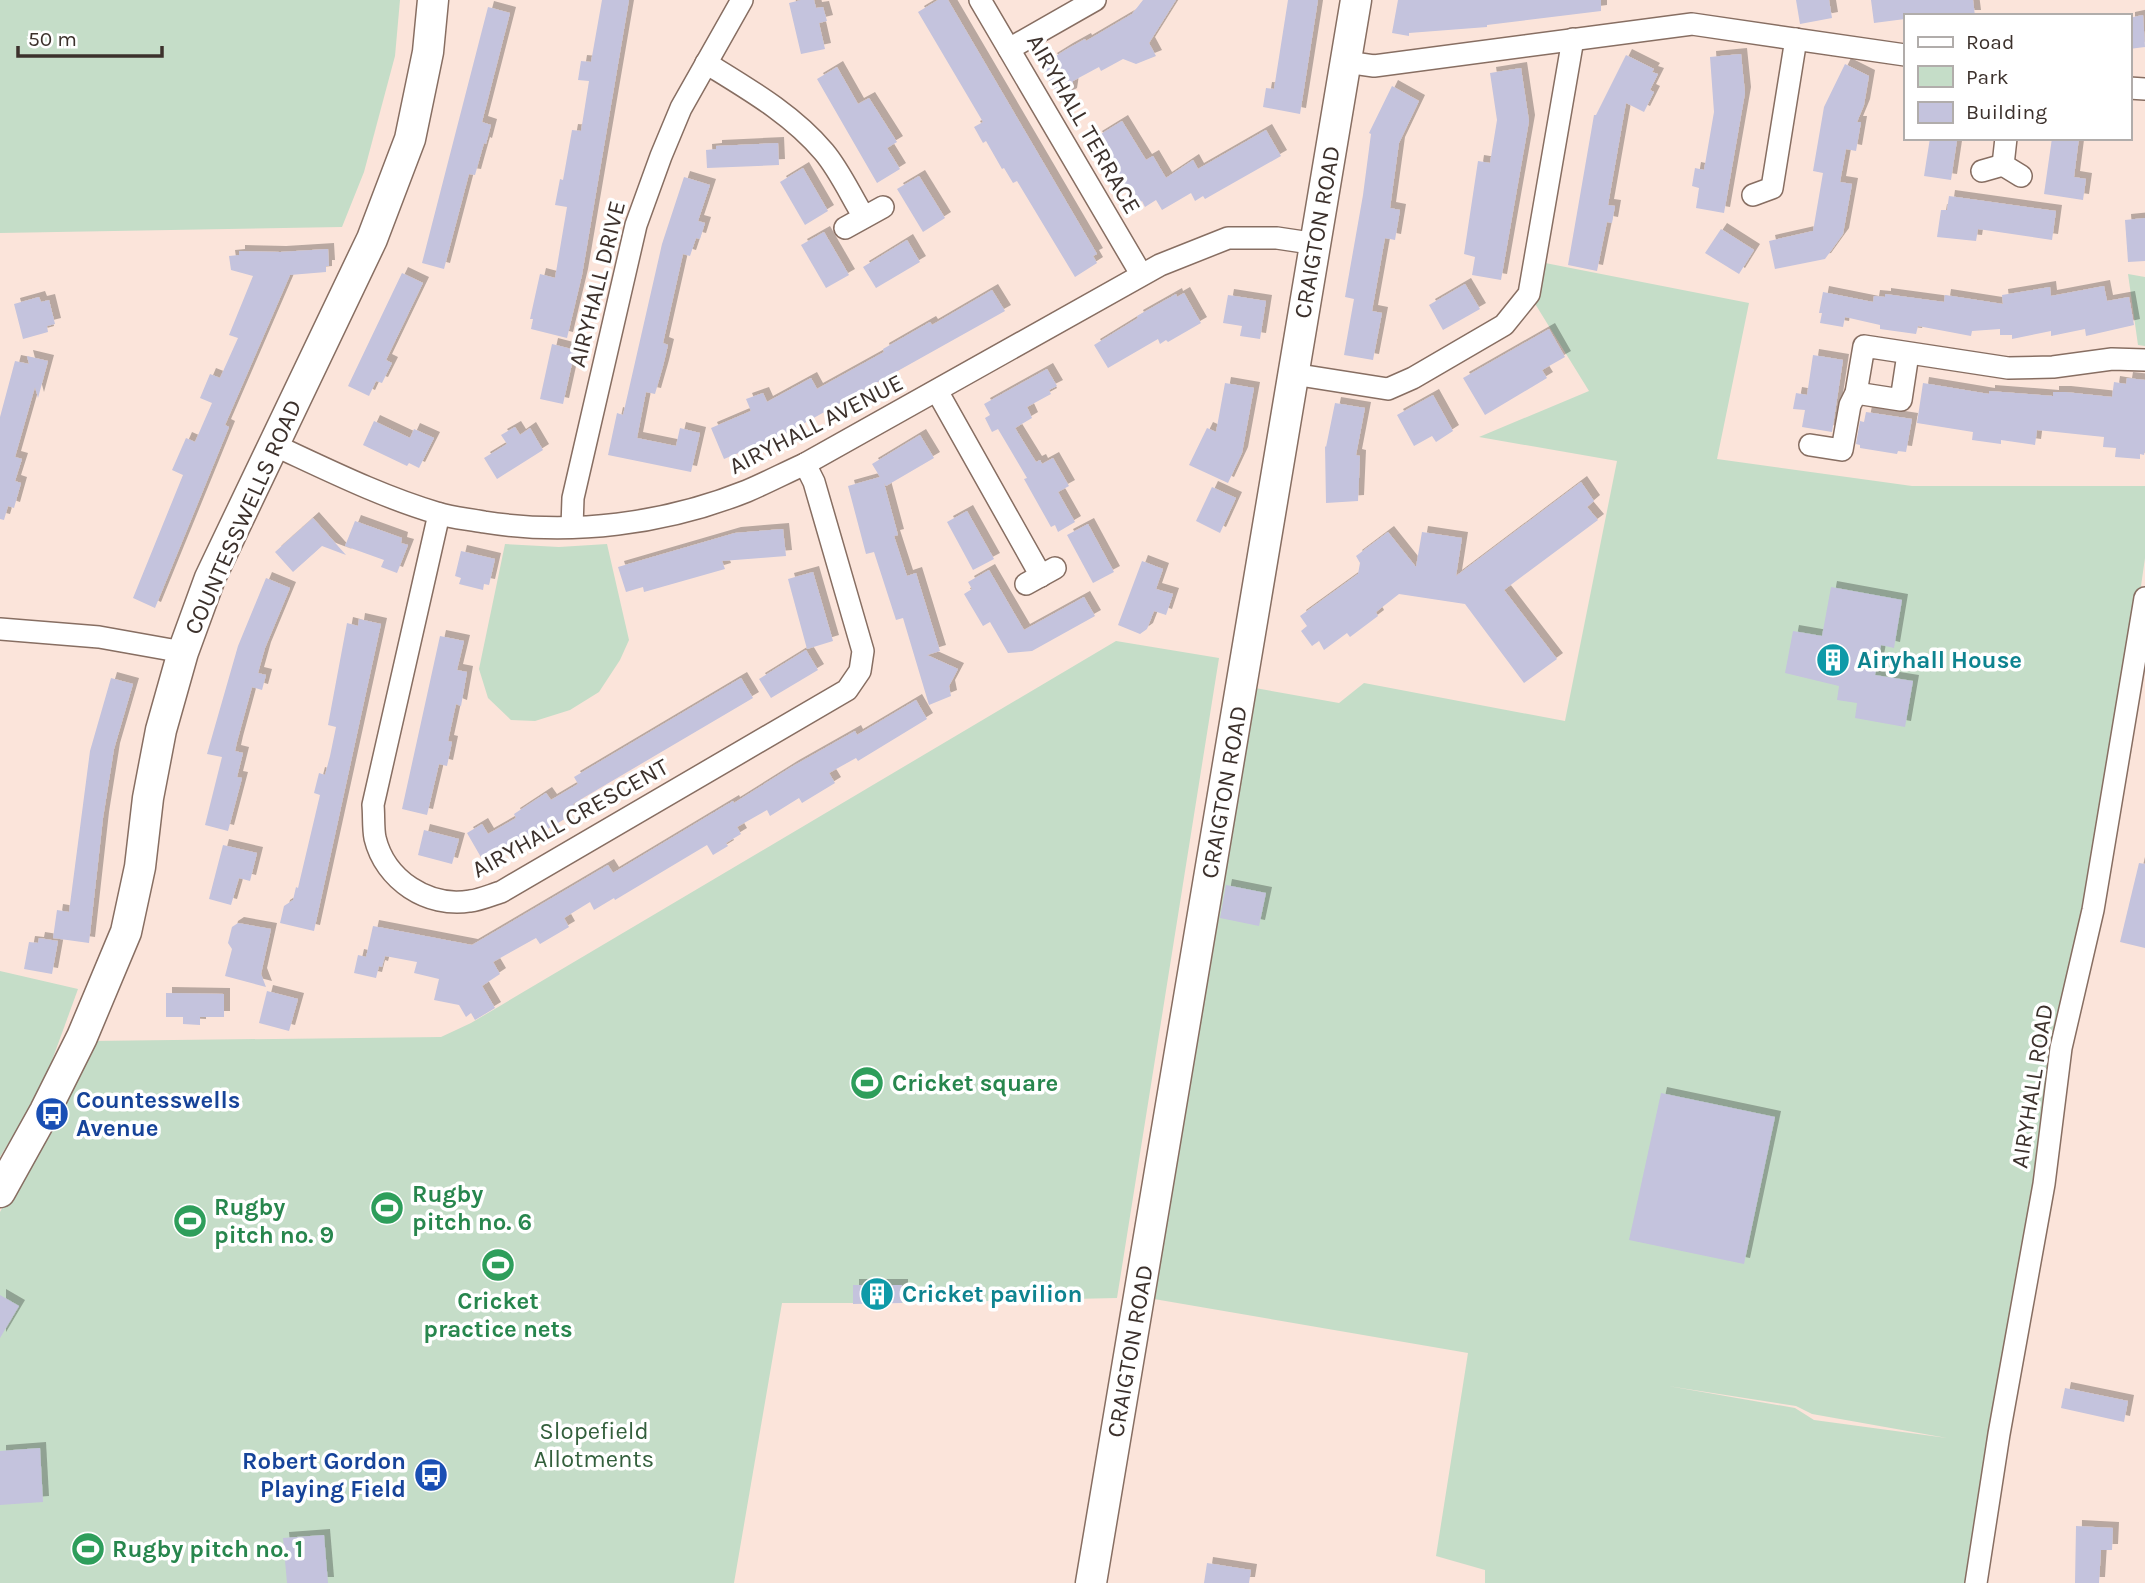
<svg xmlns="http://www.w3.org/2000/svg" width="2145" height="1583" font-family="Karla,sans-serif">
<style>
.green{fill:#c5ddc8;fill-rule:evenodd}
.building{fill:#c4c3dd;filter:url(#shadow)}
.lines{fill:none;stroke-linecap:round;stroke-linejoin:round}
.street-casing{stroke:#876e62;stroke-width:24}
.secondary-casing{stroke:#876e62;stroke-width:33}
.street{stroke:#fff;stroke-width:21}
.secondary{stroke:#fff;stroke-width:30}
.labels{text-anchor:middle;dominant-baseline:central;stroke-width:7;stroke-linejoin:round;paint-order:stroke}
.street-label{font-size:24px;fill:#3c312c;stroke:#fff}
.culture-label{font-size:24px;font-weight:bold;fill:#0d838f;stroke:#fff;text-anchor:start}
.leisure-label{font-size:24px;font-weight:bold;fill:#27864d;stroke:#fff;text-anchor:start}
.transit-label{font-size:24px;font-weight:bold;fill:#164399;stroke:#fff;text-anchor:start}
.park-label{font-size:24px;fill:#335f3c;stroke:#fff}
</style>
<defs>
<filter id="shadow"><feDropShadow dx="6" dy="-6" stdDeviation="0" flood-color="#0004"/></filter>
</defs>
<rect width="100%" height="100%" fill="#fbe4da"/>
<g class="green">
<polygon points="0,0 400,0 395,56 364,172 342,227 0,233"/>
<path d="M 1535,261 L 1749,303 L 1717,459 L 1912,486 L 2145,486 L 2145,558 L 2111,797 L 1976,1583 L 1485,1583 L 1485,1570 L 1436,1556 L 1468,1353 L 1154,1299 L 1214,917 L 1255,688 L 1339,703 L 1364,683 L 1565,721 L 1617,461 L 1479,437 L 1589,391 L 1529,294 ZM 1668,1386 L 1796,1406 L 1812,1414 L 1947,1438 L 1814,1420 L 1795,1408 Z"/>
<polygon points="2128,274 2145,277 2145,346 2138,345"/>
<polygon points="505,544 559,547 607,544 629,640 620,660 599,692 570,710 535,721 511,720 488,698 479,669"/>
<polygon points="1116,641 1219,658 1117,1298 902,1303 782,1303 734,1583 0,1583 0,1212 91,1041 441,1037 471,1023"/>
<polygon points="0,971 78,989 42,1088 0,1157"/>
</g>
<g class="building">
<polygon points="602,0 629,0 582,275 567,338 531,329 533,319 530,319 540,274 555,278 567,207 555,205 560,179 563,180 572,130 581,131 589,81 578,80 581,61 591,62"/>
<polygon points="801,0 814,0 816,8 823,7 827,21 819,23 825,49 801,54 789,3"/>
<polygon points="938,0 948,0 1097,254 1093,256 1097,263 1075,277 1017,181 1013,183 1004,168 1002,169 986,141 983,143 974,127 983,122 918,12"/>
<polygon points="1143,0 1176,0 1149,43 1156,56 1136,64 1123,59 1101,71 1099,67 1073,81 1071,94 1060,100 1042,68 1053,62 1051,59 1067,49 1085,39 1086,41 1132,14"/>
<polygon points="1288,0 1318,0 1300,114 1263,107 1266,88 1274,89"/>
<polygon points="1398,0 1601,0 1601,11 1487,25 1487,27 1409,33 1409,36 1392,33"/>
<polygon points="1796,0 1829,0 1832,18 1800,24"/>
<polygon points="1871,0 1973,0 1975,16 1905,16 1905,19 1874,23"/>
<polygon points="488,7 510,13 482,122 491,125 486,144 484,143 475,175 469,174 444,269 422,263"/>
<polygon points="2143,15 2145,47 2129,49 2129,18"/>
<polygon points="1741,54 1745,93 1724,213 1696,208 1699,188 1692,186 1695,168 1704,170 1714,112 1710,57"/>
<polygon points="1626,55 1654,69 1652,72 1658,74 1650,90 1654,92 1644,112 1626,103 1608,205 1615,206 1612,223 1607,222 1597,271 1568,265 1594,115 1596,115"/>
<polygon points="1845,64 1869,76 1864,105 1857,122 1861,122 1856,151 1846,149 1840,182 1852,184 1843,234 1825,259 1775,269 1769,241 1813,231 1823,173 1813,171 1824,107"/>
<polygon points="837,67 858,104 869,98 897,142 887,148 900,169 877,183 817,79"/>
<polygon points="1521,68 1529,121 1501,280 1472,275 1475,257 1464,254 1478,161 1490,163 1497,120 1490,73"/>
<polygon points="1392,86 1419,101 1399,143 1390,208 1400,210 1395,240 1385,238 1379,272 1372,311 1382,313 1373,360 1344,355 1354,299 1345,297 1363,195 1371,134 1369,133"/>
<polygon points="1122,121 1146,160 1153,156 1166,178 1193,160 1198,169 1266,130 1281,156 1205,199 1203,196 1195,201 1191,193 1162,210 1156,200 1145,207 1142,201 1137,204 1096,137"/>
<polygon points="1930,138 1957,140 1951,180 1924,176"/>
<polygon points="2052,138 2079,138 2074,177 2086,179 2083,200 2044,194"/>
<polygon points="778,143 779,165 707,168 706,150 716,149 716,146"/>
<polygon points="803,168 828,211 805,225 780,182"/>
<polygon points="919,176 945,218 923,232 897,189"/>
<polygon points="684,177 710,185 698,221 705,223 700,239 696,238 690,256 683,254 663,343 668,345 663,366 655,394 646,392 637,438 676,446 680,428 700,433 691,472 608,455 617,413 623,415 662,244"/>
<polygon points="1949,196 2056,211 2052,240 1978,229 1976,241 1937,237 1941,210 1947,210"/>
<polygon points="2145,218 2145,261 2128,262 2125,220"/>
<polygon points="1721,229 1754,250 1739,274 1705,253"/>
<polygon points="824,232 849,275 826,288 801,245"/>
<polygon points="907,240 920,262 876,288 863,267"/>
<polygon points="328,249 329,266 326,266 326,272 290,275 225,425 229,427 155,608 133,598 183,475 172,470 186,438 195,442 212,403 200,398 210,374 220,378 238,338 229,335 253,276 231,270 229,256 239,255 239,251 280,252"/>
<polygon points="402,273 423,283 386,360 392,363 382,383 376,381 369,396 348,386"/>
<polygon points="1465,284 1480,309 1443,330 1429,305"/>
<polygon points="2104,286 2107,301 2129,297 2134,325 2086,336 2085,329 2051,336 2051,331 2012,339 2012,335 2000,335 2000,329 1972,331 1971,336 1918,326 1916,334 1880,329 1880,325 1845,317 1843,327 1820,323 1822,313 1819,313 1823,292 1873,302 1874,296 1885,297 1885,294 1944,302 1945,295 2003,304 2002,295 2050,287 2051,296"/>
<polygon points="992,290 1005,311 785,434 724,459 711,428 751,411 746,399 763,393 767,402 811,378 817,389 884,352 883,349 930,322 932,325"/>
<polygon points="1184,293 1201,323 1168,342 1166,340 1160,344 1158,339 1108,368 1094,345 1138,318 1137,316 1176,294 1177,297"/>
<polygon points="1228,295 1266,301 1260,339 1240,336 1242,326 1223,323"/>
<polygon points="39,297 41,302 49,300 55,324 47,326 48,332 23,339 14,304"/>
<polygon points="1549,329 1565,357 1542,370 1547,378 1485,415 1463,378"/>
<polygon points="552,344 575,350 563,404 540,399"/>
<polygon points="1813,355 1843,360 1832,432 1802,427 1805,410 1793,409 1796,393 1807,395"/>
<polygon points="27,356 48,361 38,398 35,387 15,457 22,459 15,481 21,483 14,508 8,506 4,520 0,519 0,417 15,361 29,364"/>
<polygon points="1047,369 1057,386 1049,390 1051,394 1027,407 1032,418 1015,428 1036,462 1040,460 1042,464 1053,458 1069,486 1058,492 1075,522 1058,532 1055,525 1051,527 1024,479 1027,478 998,429 992,432 985,418 990,415 984,404"/>
<polygon points="2127,378 2145,380 2145,450 2144,455 2140,454 2140,459 2115,457 2116,448 2103,447 2104,437 2037,430 2035,445 2001,440 2001,444 1972,440 1973,432 1917,423 1923,383 1989,394 1989,391 2053,396 2053,392 2065,392 2112,397 2114,382 2126,384"/>
<polygon points="1225,383 1254,388 1242,453 1228,483 1189,465 1207,428 1216,432"/>
<polygon points="1433,395 1453,431 1436,442 1432,436 1414,446 1397,415"/>
<polygon points="1335,403 1365,408 1356,455 1360,456 1358,501 1326,503 1325,446 1326,447"/>
<polygon points="1866,412 1912,419 1906,452 1898,451 1897,454 1860,448 1860,445 1856,444 1860,421 1864,422"/>
<polygon points="374,421 410,438 414,429 434,438 419,468 409,463 407,466 363,445"/>
<polygon points="515,427 520,435 530,428 543,450 497,479 484,458 507,444 501,435"/>
<polygon points="920,435 934,458 886,486 884,483 898,535 894,536 907,576 916,573 940,651 927,655 958,669 949,686 951,696 929,705 903,618 896,620 874,552 866,554 848,486 880,477 872,464"/>
<polygon points="1581,482 1594,501 1587,507 1598,520 1504,590 1557,659 1524,683 1465,604 1399,594 1376,612 1378,616 1350,637 1347,633 1324,650 1319,641 1312,646 1301,631 1307,626 1300,616 1358,574 1360,563 1356,556 1388,532 1416,567 1422,532 1462,538 1456,576"/>
<polygon points="1212,487 1236,498 1220,533 1196,521"/>
<polygon points="967,511 994,559 973,570 947,522"/>
<polygon points="313,518 346,555 322,546 293,572 275,552"/>
<polygon points="355,521 402,538 401,543 408,545 397,573 381,567 384,560 345,546"/>
<polygon points="1088,524 1114,572 1093,583 1067,535"/>
<polygon points="783,529 786,556 722,561 725,569 644,592 643,587 626,592 618,567 735,533"/>
<polygon points="461,551 495,559 489,585 484,584 483,590 459,584 461,578 455,576"/>
<polygon points="1142,561 1163,569 1156,589 1173,594 1166,615 1154,611 1147,629 1140,634 1118,625"/>
<polygon points="989,570 1024,630 1084,597 1095,616 1032,651 1008,653 990,622 983,626 964,594 972,589 968,582"/>
<polygon points="813,572 833,641 807,649 788,579"/>
<polygon points="266,578 290,588 265,648 258,673 266,675 262,690 252,687 237,742 235,751 243,753 237,777 242,778 228,831 205,825 222,757 207,754 238,646"/>
<polygon points="1831,587 1902,600 1894,648 1881,645 1875,675 1913,681 1905,727 1855,718 1857,703 1837,700 1839,686 1785,673 1793,631 1822,636"/>
<polygon points="359,619 381,624 314,931 280,923 284,906 293,900 296,887 298,888 320,795 314,793 319,773 325,775 330,756 336,727 328,725 347,623 358,626"/>
<polygon points="440,636 464,641 457,670 467,672 461,706 456,704 448,741 452,742 447,766 439,764 427,815 402,809"/>
<polygon points="806,650 818,670 771,698 759,679"/>
<polygon points="111,678 133,684 114,749 103,818 89,943 53,938 57,910 69,912 90,751"/>
<polygon points="741,678 753,698 573,804 578,811 486,866 467,833 482,824 488,834 516,818 514,814 546,793 551,800 578,784 574,777"/>
<polygon points="916,700 927,719 858,761 856,758 829,773 835,783 802,803 799,798 770,816 767,810 737,827 741,834 726,843 728,846 713,855 707,845 615,900 614,898 594,910 590,902 564,918 569,927 540,944 536,938 493,962 500,974 482,986 495,1008 475,1020 471,1013 466,1017 459,1005 434,1000 439,979 414,973 417,962 385,956 382,967 379,966 376,978 354,973 358,955 366,957 373,926 472,945 608,865 613,873 733,801 734,803 793,766 855,731 857,735"/>
<polygon points="424,830 459,839 452,864 418,855"/>
<polygon points="223,845 257,853 250,881 239,878 231,905 209,899"/>
<polygon points="2139,863 2145,864 2145,948 2120,942"/>
<polygon points="1226,885 1266,893 1259,926 1220,918"/>
<polygon points="238,923 271,929 261,974 266,987 225,976 232,949 228,943 232,927"/>
<polygon points="39,938 58,941 52,974 24,969 29,942 38,943"/>
<polygon points="267,991 298,999 289,1031 259,1023"/>
<polygon points="166,993 224,994 224,1017 200,1017 200,1025 183,1024 183,1017 166,1017"/>
<polygon points="1661,1093 1775,1117 1744,1264 1629,1240"/>
<polygon points="853,1285 902,1285 902,1303 853,1304"/>
<polygon points="0,1295 19,1306 0,1338"/>
<polygon points="2065,1388 2128,1401 2124,1422 2061,1408"/>
<polygon points="40,1448 43,1502 0,1505 0,1451"/>
<polygon points="2076,1526 2113,1528 2112,1550 2101,1550 2099,1583 2075,1583"/>
<polygon points="324,1535 328,1583 287,1583 283,1538"/>
<polygon points="1207,1563 1251,1570 1249,1583 1204,1583"/>
</g>
<g class="lines">
<g class="street-casing">
<g id="street">
<polyline points="980,0 1141,274"/>
<polyline points="1009,49 1095,0"/>
<polyline points="1346,62 1374,66 1692,24 1905,55"/>
<path d="M 706,63 C 748,89 792,114 824,152 C 840,171 851,196 864,217"/>
<polyline points="2129,88 2145,89"/>
<polyline points="2006,138 2003,165 2021,176"/>
<polyline points="1982,171 2003,165"/>
<polyline points="1753,195 1772,188 1796,39"/>
<polyline points="845,228 883,207"/>
<polyline points="1293,374 1388,389 1413,378 1504,325 1529,294 1573,39"/>
<polyline points="937,391 1041,576"/>
<polyline points="1856,393 1901,400 1908,354"/>
<path d="M 274,445 C 326,469 382,497 437,513 C 452,518 469,519 484,522 C 571,536 665,524 747,491 C 766,483 785,473 805,464 L 1160,265 L 1228,238 L 1277,238 L 1317,244"/>
<polyline points="1810,445 1842,450 1850,405 1856,393 1864,346 2008,368 2053,367 2112,359 2145,360"/>
<path d="M 439,514 L 373,805 C 374,815 373,828 375,838 C 385,880 428,908 470,901 C 480,900 491,895 501,892 L 847,690 L 860,671 L 863,651 L 814,482 L 805,464"/>
<polyline points="572,527 573,498 636,225 661,156 681,108 742,0"/>
<polyline points="1026,584 1055,568"/>
<polyline points="0,629 99,637 183,652"/>
<polyline points="1976,1583 1999,1434 2044,1184 2061,1048 2093,910 2145,598"/>
</g>
</g>
<g class="secondary-casing">
<g id="secondary">
<polyline points="0,1192 45,1111 82,1037 126,932 140,867 148,798 161,730 183,652 210,578 372,239 410,139 428,52 433,0"/>
<polyline points="1091,1583 1356,0"/>
</g>
</g>
<use href="#street" class="street"/>
<use href="#secondary" class="secondary"/>
</g>
<defs>
<g id="building-disc" transform="scale(1.75)"><circle r="9.5" fill="#0f9aa8" stroke="#fff"/><path d="M-4-6H4V6H1V3H-1V6H-4ZM-2.5-4.3h1.7v1.8h-1.7ZM.8-4.3h1.7v1.8H.8ZM-2.5-1h1.7V.8h-1.7ZM.8-1h1.7V.8H.8Z" fill="#fff"/></g>
<g id="stadium-disc" transform="scale(1.75)"><circle r="9.5" fill="#2e9e5b" stroke="#fff"/><path d="M0-5a6.5 5 0 1 0 0 10a6.5 5 0 1 0 0-10ZM-3.5-1.8h7v3.6h-7Z" fill="#fff"/></g>
<g id="bus-disc" transform="scale(1.75)"><circle r="9.5" fill="#1a4fb4" stroke="#fff"/><path d="M-5-6H5V4H4V6H2V4H-2V6H-4V4H-5ZM-3.5-4V0h7V-4ZM-3.5 1.2v1.5H-2V1.2ZM2 1.2v1.5H3.5V1.2Z" fill="#fff"/></g>
</defs>
<g fill-rule="evenodd">
<use href="#building-disc" x="1833" y="660"/>
<use href="#stadium-disc" x="867" y="1083"/>
<use href="#bus-disc" x="52" y="1114"/>
<use href="#stadium-disc" x="387" y="1208"/>
<use href="#stadium-disc" x="190" y="1221"/>
<use href="#stadium-disc" x="498" y="1265"/>
<use href="#building-disc" x="877" y="1294"/>
<use href="#bus-disc" x="431" y="1475"/>
<use href="#stadium-disc" x="88" y="1549"/>
</g>
<g class="labels">
<g class="street-label">
<text transform="translate(1084 124) rotate(60)">AIRYHALL TERRACE</text>
<text transform="translate(1317 232) rotate(-80)">CRAIGTON ROAD</text>
<text transform="translate(597 284) rotate(-76)">AIRYHALL DRIVE</text>
<text transform="translate(816 424) rotate(-27)">AIRYHALL AVENUE</text>
<text transform="translate(243 517) rotate(-66)">COUNTESSWELLS ROAD</text>
<text transform="translate(1224 792) rotate(-80)">CRAIGTON ROAD</text>
<text transform="translate(570 818) rotate(-29)">AIRYHALL CRESCENT</text>
<text transform="translate(2032 1086) rotate(-81)">AIRYHALL ROAD</text>
<text transform="translate(1130 1351) rotate(-80)">CRAIGTON ROAD</text>
</g>
<g class="culture-label">
<text x="1857" y="660">Airyhall House</text>
<text x="902" y="1294">Cricket pavilion</text>
</g>
<g class="leisure-label">
<text x="892" y="1083">Cricket square</text>
<text x="412" y="1194">Rugby<tspan x="412" dy="28">pitch no. 6</tspan></text>
<text x="214" y="1207">Rugby<tspan x="214" dy="28">pitch no. 9</tspan></text>
<text x="498" y="1301" text-anchor="middle">Cricket<tspan x="498" dy="28">practice nets</tspan></text>
<text x="112" y="1549">Rugby pitch no. 1</text>
</g>
<g class="transit-label">
<text x="76" y="1100">Countesswells<tspan x="76" dy="28">Avenue</tspan></text>
<text x="406" y="1461" text-anchor="end">Robert Gordon<tspan x="406" dy="28">Playing Field</tspan></text>
</g>
<g class="park-label">
<text x="594" y="1431">Slopefield<tspan x="594" dy="28">Allotments</tspan></text>
</g>
</g>
<rect x="1904" y="14" width="228" height="126" fill="#ffffff" stroke="#b1adab" stroke-width="2"/>
<rect x="1918" y="37" width="35" height="10" fill="#ffffff" stroke="#b1adab" stroke-width="2"/>
<text x="1966" y="49" font-size="21" fill="#3c312c">Road</text>
<rect x="1918" y="66" width="35" height="21" fill="#c5ddc8" stroke="#b1adab" stroke-width="2"/>
<text x="1966" y="84" font-size="21" fill="#3c312c">Park</text>
<rect x="1918" y="102" width="35" height="21" fill="#c4c3dd" stroke="#b1adab" stroke-width="2"/>
<text x="1966" y="119" font-size="21" fill="#3c312c">Building</text>
<path d="M18 46v10h144v-10" fill="none" stroke="#3c312c" stroke-width="3.5"/>
<text x="28" y="46" font-size="21" fill="#3c312c" stroke="#ffffff" stroke-width="5" paint-order="stroke">50 m</text>
</svg>
